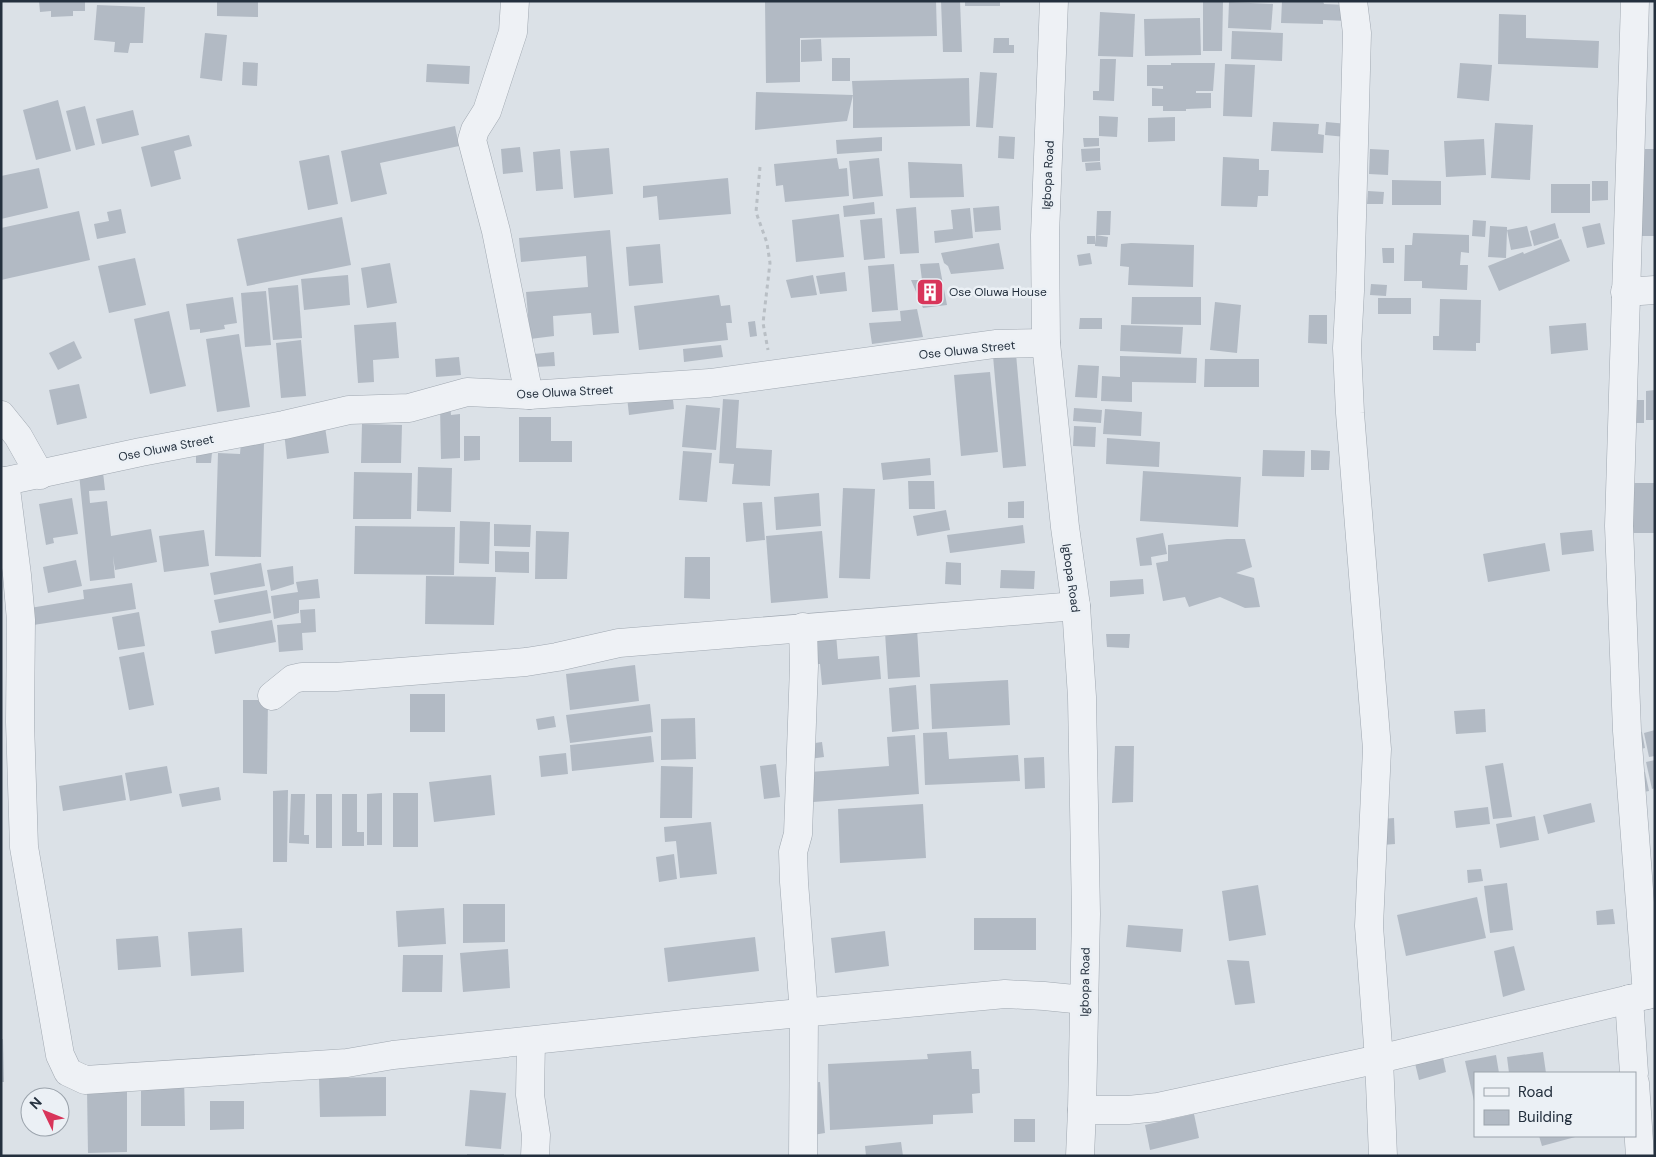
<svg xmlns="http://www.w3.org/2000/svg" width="1656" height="1157" font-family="'DM Sans',sans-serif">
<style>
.building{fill:#b2bac4}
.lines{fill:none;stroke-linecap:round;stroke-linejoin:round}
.minor-casing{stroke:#a0a8b1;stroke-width:29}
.path{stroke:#b9bfc5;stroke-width:3;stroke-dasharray:4 4;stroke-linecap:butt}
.minor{stroke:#eef1f5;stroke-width:28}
.labels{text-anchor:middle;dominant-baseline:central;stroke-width:5;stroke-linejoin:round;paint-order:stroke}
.street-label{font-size:12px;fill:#24303e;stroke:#ebf0f5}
.poi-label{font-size:12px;fill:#24303e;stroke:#ebf0f5;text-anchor:start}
</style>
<rect width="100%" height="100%" fill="#dbe1e7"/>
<g class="building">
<polygon points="39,1 85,1 85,11 73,11 73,16 51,17 51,11 40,12"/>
<polygon points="217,1 258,1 258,17 217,16"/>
<polygon points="765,1 936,1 937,36 800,38 800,82 766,83"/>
<polygon points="941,1 960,1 962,52 943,52"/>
<rect x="965" y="1" width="35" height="5"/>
<polygon points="1203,1 1223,1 1222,51 1203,51"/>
<polygon points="1282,1 1323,1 1324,4 1348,5 1348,21 1323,20 1323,24 1281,23"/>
<polygon points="1229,2 1273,4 1271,30 1228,28"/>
<polygon points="97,5 145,7 143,43 130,43 128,53 114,52 115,42 94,40"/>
<polygon points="1100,12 1135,14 1133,57 1098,56"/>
<polygon points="1499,14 1526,15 1526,38 1599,41 1598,68 1498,64"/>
<polygon points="1200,18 1201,55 1145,56 1144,19"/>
<polygon points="1232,31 1283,33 1282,61 1231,59"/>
<polygon points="205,33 227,35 222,81 200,78"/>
<polygon points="994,38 1009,38 1009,45 1014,45 1014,53 993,53"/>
<polygon points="821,39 822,61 801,62 801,40"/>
<rect x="832" y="58" width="18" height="23"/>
<polygon points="1100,59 1116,59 1114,101 1093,100 1093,91 1099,91"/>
<polygon points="243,62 258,63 257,86 242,85"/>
<polygon points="1171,63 1215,63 1213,91 1196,91 1196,93 1211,93 1211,108 1186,109 1186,111 1163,111 1163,106 1152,106 1152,88 1163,89 1163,86 1147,86 1147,65 1171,65"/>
<polygon points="1460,63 1492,65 1489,101 1457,98"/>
<polygon points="427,64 470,66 469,84 426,82"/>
<polygon points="1225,64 1255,65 1252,117 1223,116"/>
<polygon points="980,72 997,73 993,128 976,127"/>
<polygon points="969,78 970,126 853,128 853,95 847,121 755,130 756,92 853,95 852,81"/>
<polygon points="58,100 71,151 36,160 23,110"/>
<polygon points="85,106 95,145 76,150 66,111"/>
<polygon points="133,110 139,135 102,144 96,119"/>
<polygon points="1099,116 1118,117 1117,137 1099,136"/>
<polygon points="1175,117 1175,141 1148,142 1148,118"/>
<polygon points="1273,122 1319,124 1318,134 1324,135 1323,153 1271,151"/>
<polygon points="1326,122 1348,124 1346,137 1325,135"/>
<polygon points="1495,123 1533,125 1530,180 1491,178"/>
<polygon points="455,126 459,146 380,163 387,194 351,202 341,151"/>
<polygon points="189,135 192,146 174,151 181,179 151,187 141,147"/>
<polygon points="999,136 1015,137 1014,159 998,158"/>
<polygon points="882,137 882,151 837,154 836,140"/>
<polygon points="1083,138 1099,138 1099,146 1084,147"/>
<polygon points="1484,139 1486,175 1446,177 1444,141"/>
<polygon points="520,147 523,172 503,174 501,149"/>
<polygon points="609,148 613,194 574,198 570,151"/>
<polygon points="1100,148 1100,161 1082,162 1081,149"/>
<polygon points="560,149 563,189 536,191 533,152"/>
<polygon points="1370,149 1389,150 1388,175 1369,174"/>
<polygon points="1642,149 1655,149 1655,236 1640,236"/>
<polygon points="329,155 338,204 308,210 299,161"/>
<polygon points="1223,157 1259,159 1259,170 1269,170 1268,196 1258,196 1257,207 1221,206"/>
<polygon points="837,158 839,169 847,168 849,196 785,202 783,185 776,186 774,164"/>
<polygon points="879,158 883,196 853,199 849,161"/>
<polygon points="908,162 962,164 964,197 910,198"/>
<polygon points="1100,162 1101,170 1086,171 1085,163"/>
<polygon points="39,168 48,208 1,219 1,176"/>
<polygon points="728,178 731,214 659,220 657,196 643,198 643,186"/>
<polygon points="1392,180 1441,181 1441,205 1392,205"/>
<polygon points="1592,181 1608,181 1608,200 1592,201"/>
<rect x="1551" y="184" width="39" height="29"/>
<polygon points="1368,191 1384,192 1383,204 1367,204"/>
<polygon points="874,202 875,214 844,217 843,206"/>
<polygon points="999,206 1001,230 975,232 973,208"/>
<polygon points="916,207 919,253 900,254 896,209"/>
<polygon points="970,208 973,238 935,243 934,231 953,229 951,210"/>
<polygon points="121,209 126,233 97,239 94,224 109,221 107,212"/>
<polygon points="79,211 90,260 1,280 1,228"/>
<polygon points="1097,211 1111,211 1110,235 1096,235"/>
<polygon points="839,214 844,257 796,262 792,220"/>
<polygon points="342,217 351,265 247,286 237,239"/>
<polygon points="882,218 885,258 864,260 860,220"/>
<polygon points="1473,220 1486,221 1485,237 1472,236"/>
<polygon points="1555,223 1559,238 1534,246 1530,231"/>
<polygon points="1600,223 1605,244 1587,248 1582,227"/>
<polygon points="1490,226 1507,227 1507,230 1527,226 1532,246 1511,250 1507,230 1506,258 1488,257"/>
<polygon points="610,230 619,333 593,335 591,313 553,316 554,336 530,339 526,292 588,287 586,256 521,262 519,238"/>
<polygon points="1413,233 1469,235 1469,253 1461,252 1460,265 1468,265 1467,290 1422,288 1422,281 1404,281 1405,245 1412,245"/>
<polygon points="1096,235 1108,237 1107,247 1095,246 1095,244 1087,244 1087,236 1095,236 1095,244"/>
<polygon points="1561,239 1570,261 1499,291 1488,266 1523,252 1524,254"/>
<polygon points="999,243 1004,269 951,274 948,266 944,263 941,253"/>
<polygon points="1131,243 1194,245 1193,287 1128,285 1129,267 1120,266 1121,244"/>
<polygon points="660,244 663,283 629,286 626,247"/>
<polygon points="1382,248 1394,248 1394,263 1383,263"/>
<polygon points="1090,253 1092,264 1079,266 1077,255"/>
<polygon points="135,258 146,305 109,313 98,266"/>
<polygon points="390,263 397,303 367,308 361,268"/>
<polygon points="939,263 947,305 923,308 911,280 922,280 920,264"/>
<polygon points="894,264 898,310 872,312 868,266"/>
<polygon points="845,272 847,291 820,294 816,276"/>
<polygon points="348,275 350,305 304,310 301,279"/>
<polygon points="813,275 817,295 791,298 786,280"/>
<polygon points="1371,284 1387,285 1386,296 1370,295"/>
<polygon points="298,285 302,338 273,340 268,288"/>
<polygon points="266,291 271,345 245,347 241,293"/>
<polygon points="719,295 721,306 730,305 732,323 726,323 728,340 639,350 634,306"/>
<polygon points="233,297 237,323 224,325 225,329 200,333 200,329 190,330 186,304"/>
<polygon points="1132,297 1201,297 1201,325 1131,324"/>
<rect x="1378" y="298" width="33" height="16"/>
<polygon points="1440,299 1481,300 1480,343 1476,343 1476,351 1433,350 1433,336 1439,336"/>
<polygon points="1215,302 1241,305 1237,353 1210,350"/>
<polygon points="917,309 923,337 872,344 869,323 901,321 900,311"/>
<polygon points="169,311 186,386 150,394 134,319"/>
<polygon points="1309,315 1327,315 1327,344 1308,343"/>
<polygon points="1080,318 1102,318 1102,329 1079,329"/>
<polygon points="755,321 757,336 750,337 748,322"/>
<polygon points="396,322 399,358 373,360 374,382 358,383 354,325"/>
<polygon points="1586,323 1588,350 1551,354 1549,326"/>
<polygon points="1121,325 1183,327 1181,354 1120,351"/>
<polygon points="239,334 250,407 217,412 206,339"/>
<polygon points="301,340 306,396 281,398 276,343"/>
<polygon points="74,341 82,358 58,370 49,353"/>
<polygon points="721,345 723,357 684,362 683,349"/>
<polygon points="554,352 555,366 535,367 534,354"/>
<polygon points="1016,354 1026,466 1003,468 993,356"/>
<polygon points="1120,356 1197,358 1196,383 1132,382 1132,402 1101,401 1102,376 1120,377"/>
<polygon points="459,357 461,375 436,377 435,359"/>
<polygon points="1205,359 1259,359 1259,387 1204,387"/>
<polygon points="1078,365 1099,366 1097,398 1075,397"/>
<polygon points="990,372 998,452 961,456 954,375"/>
<polygon points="79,384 87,418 57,425 49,390"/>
<polygon points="1655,390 1655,420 1646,420 1646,391"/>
<polygon points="672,391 674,409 629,415 627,397"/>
<polygon points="723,399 739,400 736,448 772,450 770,486 732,484 734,464 719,463"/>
<rect x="1630" y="400" width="14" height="23"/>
<polygon points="440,404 450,404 451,415 460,414 460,458 441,459"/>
<polygon points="686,405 720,408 716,450 682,447"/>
<polygon points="1074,408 1102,410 1101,423 1073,421"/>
<polygon points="1105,409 1142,412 1141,436 1103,434"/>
<polygon points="519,417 551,417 551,441 572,441 572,462 519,462"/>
<polygon points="362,424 402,425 401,463 361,463"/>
<polygon points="1074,426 1096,427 1095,447 1073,446"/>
<polygon points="325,427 329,453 287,459 284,432"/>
<polygon points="464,436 480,436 480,460 464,461"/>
<polygon points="1107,438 1160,442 1159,467 1106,464"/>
<polygon points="241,441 264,442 261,557 215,556 218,453 240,454"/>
<polygon points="1263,450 1305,451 1304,477 1262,476"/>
<polygon points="1311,450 1330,451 1329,470 1311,470"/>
<polygon points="196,451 212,452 211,463 196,463"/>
<polygon points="683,451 712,453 707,502 679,500"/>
<polygon points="930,458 931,475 883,480 881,463"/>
<polygon points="418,467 452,468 451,512 417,511"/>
<polygon points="1143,471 1241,477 1238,527 1140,521"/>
<polygon points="103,472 105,490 89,491 90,503 107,501 111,536 151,529 157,562 115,570 113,556 115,578 90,581 79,474"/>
<polygon points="354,472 412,473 411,519 353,519"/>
<polygon points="908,481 934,481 935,509 909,509"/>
<polygon points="1631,483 1655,483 1655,533 1630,533"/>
<polygon points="843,488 875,489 870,579 839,578"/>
<polygon points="819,493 821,526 776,530 774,497"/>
<polygon points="72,498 78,534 53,538 54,543 46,545 39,504"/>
<polygon points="1024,501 1024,518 1008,518 1008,502"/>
<polygon points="762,502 765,540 746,542 743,503"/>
<polygon points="946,510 950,530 917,536 913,516"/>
<polygon points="460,521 490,522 489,564 459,563"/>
<polygon points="494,524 531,525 530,547 494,546"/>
<polygon points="1023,525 1025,543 950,553 947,535"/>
<polygon points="355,526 455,527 454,575 354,574"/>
<polygon points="204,530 209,566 164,572 159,536"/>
<polygon points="1592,530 1594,551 1562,555 1560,533"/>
<polygon points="536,531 569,532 567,579 535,579"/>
<polygon points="822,531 828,598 771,603 766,536"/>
<polygon points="1163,533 1167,554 1151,557 1152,565 1140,566 1136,538"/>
<polygon points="1227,539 1245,539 1252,567 1236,573 1254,578 1260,607 1245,608 1220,597 1189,607 1185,597 1163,601 1156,563 1168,561 1168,545"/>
<polygon points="1545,543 1550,571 1488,582 1483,554"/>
<polygon points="495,551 529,552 529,573 495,572"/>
<polygon points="685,557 710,557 710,599 684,598"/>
<polygon points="76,560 82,586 48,593 43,567"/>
<polygon points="946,562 961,563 961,585 945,584"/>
<polygon points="261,563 265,586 214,595 210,573"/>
<polygon points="293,566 294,584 271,591 267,570"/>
<polygon points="1001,570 1035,571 1034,589 1000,588"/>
<polygon points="426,576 496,577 494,625 425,624"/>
<polygon points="318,579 320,598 299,600 299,613 274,619 271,596 298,592 296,582"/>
<polygon points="1143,579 1144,594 1110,597 1110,581"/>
<polygon points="132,583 136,609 27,626 24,609 84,599 83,590"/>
<polygon points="267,590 271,613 219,623 214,600"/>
<polygon points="315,609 316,632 302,633 303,650 279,652 277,625 301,623 300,610"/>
<polygon points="139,612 145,646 118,650 112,617"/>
<polygon points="272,620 276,642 215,654 211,631"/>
<polygon points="917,629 920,677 888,679 885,632"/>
<polygon points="836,634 838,659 879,656 881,679 822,685 820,664 812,664 809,637"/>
<polygon points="1106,634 1130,634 1129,648 1107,647"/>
<polygon points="144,652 154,705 129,710 119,657"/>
<polygon points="635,665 639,701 570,710 566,674"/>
<polygon points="1008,680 1010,725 932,729 930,684"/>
<polygon points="916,685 919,729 892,732 889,688"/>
<rect x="410" y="694" width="35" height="38"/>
<polygon points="243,700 268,700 267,774 243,773"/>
<polygon points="650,704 653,732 570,743 566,715"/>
<polygon points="1485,709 1486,732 1456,734 1454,711"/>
<polygon points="554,716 556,727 538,730 536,719"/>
<polygon points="695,718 696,759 661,760 661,719"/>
<polygon points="1655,730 1655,756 1649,757 1644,733"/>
<polygon points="947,732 949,759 1018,755 1020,781 925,785 923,733"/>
<polygon points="1642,732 1645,748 1632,751 1629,734"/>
<polygon points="915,735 919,794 813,802 810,772 889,766 887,737"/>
<polygon points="651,736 654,762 572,771 570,745"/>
<polygon points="822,742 824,757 809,759 808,744"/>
<polygon points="1115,746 1134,746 1133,802 1112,803"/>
<polygon points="566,753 568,774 541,777 539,756"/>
<polygon points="1044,757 1045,788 1025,789 1024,758"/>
<polygon points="1655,760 1655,788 1652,789 1646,762"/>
<polygon points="1503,763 1512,817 1493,819 1485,766"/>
<polygon points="776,764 780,797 764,799 760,766"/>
<polygon points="167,766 172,793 130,801 125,773"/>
<polygon points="661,766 693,767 692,818 660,818"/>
<polygon points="1645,772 1649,791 1638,793 1635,774"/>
<polygon points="122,775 126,800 63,811 59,786"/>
<polygon points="491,775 495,815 434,822 429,782"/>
<polygon points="219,787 221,800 182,807 179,794"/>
<polygon points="288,790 287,862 273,862 273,791"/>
<polygon points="382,793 382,845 367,845 367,794"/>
<rect x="393" y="793" width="25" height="54"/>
<polygon points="291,794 305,794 304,835 309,835 309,844 289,843"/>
<rect x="316" y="794" width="16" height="54"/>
<polygon points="342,794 357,794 357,832 364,832 364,846 342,846"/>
<polygon points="1591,803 1595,822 1548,834 1543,815"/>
<polygon points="923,804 926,858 840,863 838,809"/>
<polygon points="1488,807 1490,824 1456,828 1454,811"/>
<polygon points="1535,816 1539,840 1500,848 1496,824"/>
<polygon points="1394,818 1395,844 1382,845 1381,819"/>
<polygon points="711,822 717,874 680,878 676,841 665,842 664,827"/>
<polygon points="674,854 677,879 659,882 656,857"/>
<polygon points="1481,869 1483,881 1468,883 1467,870"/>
<polygon points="1507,883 1513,930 1490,933 1484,886"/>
<polygon points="1258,885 1266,935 1229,941 1222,891"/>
<polygon points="1477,897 1486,938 1406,956 1397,915"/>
<polygon points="463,904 505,904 505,942 463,943"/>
<polygon points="444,908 446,944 398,947 396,911"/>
<polygon points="1613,909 1615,924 1597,925 1596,911"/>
<rect x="974" y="918" width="62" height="32"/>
<polygon points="1128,925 1183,929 1181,952 1126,947"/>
<polygon points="242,928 244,972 191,976 188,932"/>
<polygon points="885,931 889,966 835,973 831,938"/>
<polygon points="158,936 161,967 118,970 116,939"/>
<polygon points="755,937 759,971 668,982 664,948"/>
<polygon points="1514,946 1525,990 1503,997 1494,951"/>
<polygon points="508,949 510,988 463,992 460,953"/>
<polygon points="403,955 443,955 442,992 402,992"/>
<polygon points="1227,960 1249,961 1255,1003 1235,1005"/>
<polygon points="1,1039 3,1039 4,1082 1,1082"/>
<polygon points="971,1051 972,1069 979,1069 980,1093 972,1094 973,1113 933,1115 933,1124 830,1130 828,1064 928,1059 927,1054"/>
<polygon points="1543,1052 1546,1073 1509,1073 1507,1057"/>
<polygon points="1442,1053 1446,1072 1419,1080 1414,1059"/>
<polygon points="1496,1055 1499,1073 1475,1073 1474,1101 1465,1061"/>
<polygon points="141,1075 184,1075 185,1126 141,1126"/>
<polygon points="386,1077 386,1116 320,1117 319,1078"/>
<polygon points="820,1082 825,1133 813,1135 807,1083"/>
<polygon points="87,1090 127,1090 127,1152 88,1153"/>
<polygon points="470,1090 506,1093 501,1149 465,1146"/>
<polygon points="210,1101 244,1101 244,1129 210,1130"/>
<polygon points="1194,1114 1199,1138 1150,1150 1145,1125"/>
<rect x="1014" y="1119" width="21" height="23"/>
<polygon points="1539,1136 1579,1136 1542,1146"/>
<polygon points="901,1142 903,1156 866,1156 865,1146"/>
<rect x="467" y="1154" width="37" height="2"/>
</g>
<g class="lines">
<g class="minor-casing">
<g id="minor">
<polyline points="515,1 513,32 487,111 475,130 472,140 496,231 529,395"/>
<polyline points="1054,1 1045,235 1046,343 1065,527 1076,606 1082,697 1086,914 1082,1110 1080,1156"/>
<polyline points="1353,1 1357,33 1350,291 1347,348 1350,413 1377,749 1369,926 1379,1059 1383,1156"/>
<polyline points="1635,1 1619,526 1627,731 1647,995"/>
<polyline points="1625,292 1655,290"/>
<polyline points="1,415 18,436 40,475"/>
<polyline points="5,481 17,575 21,620 20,722 24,847 60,1055 68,1072 85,1080 347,1063 393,1055 694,1023 1005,994 1044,996 1084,1000"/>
<polyline points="1,482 141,452 284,425 349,410 409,408 467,392 529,395 710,383 995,344 1046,343"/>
<polyline points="803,627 804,666 798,834 793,852 794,882 804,1014 803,1156"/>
<polyline points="272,696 293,679 302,677 336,677 526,662 557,657 619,643 1076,606"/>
<polyline points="1629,999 1634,1073"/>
<polyline points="531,1041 530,1095 536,1135 535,1156"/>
<polyline points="1635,1083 1640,1156"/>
<polyline points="1082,1110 1128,1110 1158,1107 1379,1059 1655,993"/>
</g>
</g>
<polyline class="path" points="760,167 756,212 767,243 770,263 763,323 768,350"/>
<use href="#minor" class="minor"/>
</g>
<defs>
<g id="building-square" transform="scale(1.4375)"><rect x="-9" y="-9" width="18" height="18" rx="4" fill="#d8355a" stroke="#ebf0f5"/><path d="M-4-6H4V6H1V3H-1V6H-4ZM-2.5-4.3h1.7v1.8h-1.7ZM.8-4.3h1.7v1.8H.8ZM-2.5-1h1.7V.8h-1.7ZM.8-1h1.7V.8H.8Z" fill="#fff"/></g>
</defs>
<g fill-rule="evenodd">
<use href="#building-square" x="930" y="292"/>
</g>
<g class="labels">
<g class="street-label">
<text transform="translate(1048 175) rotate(-87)">Igbopa Road</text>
<text transform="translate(967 350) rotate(-6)">Ose Oluwa Street</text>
<text transform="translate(565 392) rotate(-3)">Ose Oluwa Street</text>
<text transform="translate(166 448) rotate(-11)">Ose Oluwa Street</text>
<text transform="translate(1071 578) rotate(82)">Igbopa Road</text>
<text transform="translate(1085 982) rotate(-89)">Igbopa Road</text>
</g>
<g class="poi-label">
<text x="949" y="292">Ose Oluwa House</text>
</g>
</g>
<rect width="1656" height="1157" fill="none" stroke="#24303e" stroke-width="5"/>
<rect x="1474" y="1072" width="162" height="65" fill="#ebf0f5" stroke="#9ba3ac"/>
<rect x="1484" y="1088" width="25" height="8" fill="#eef1f5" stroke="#9ba3ac"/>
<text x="1518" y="1097" font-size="15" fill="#24303e">Road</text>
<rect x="1484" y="1110" width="25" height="15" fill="#b2bac4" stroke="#9ba3ac"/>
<text x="1518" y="1122" font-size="15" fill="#24303e">Building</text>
<g transform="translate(45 1112) rotate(313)"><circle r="24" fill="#ebf0f5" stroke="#9ba3ac"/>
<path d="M0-4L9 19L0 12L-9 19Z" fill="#d8355a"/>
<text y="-8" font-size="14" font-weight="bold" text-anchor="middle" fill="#24303e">N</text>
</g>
</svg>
